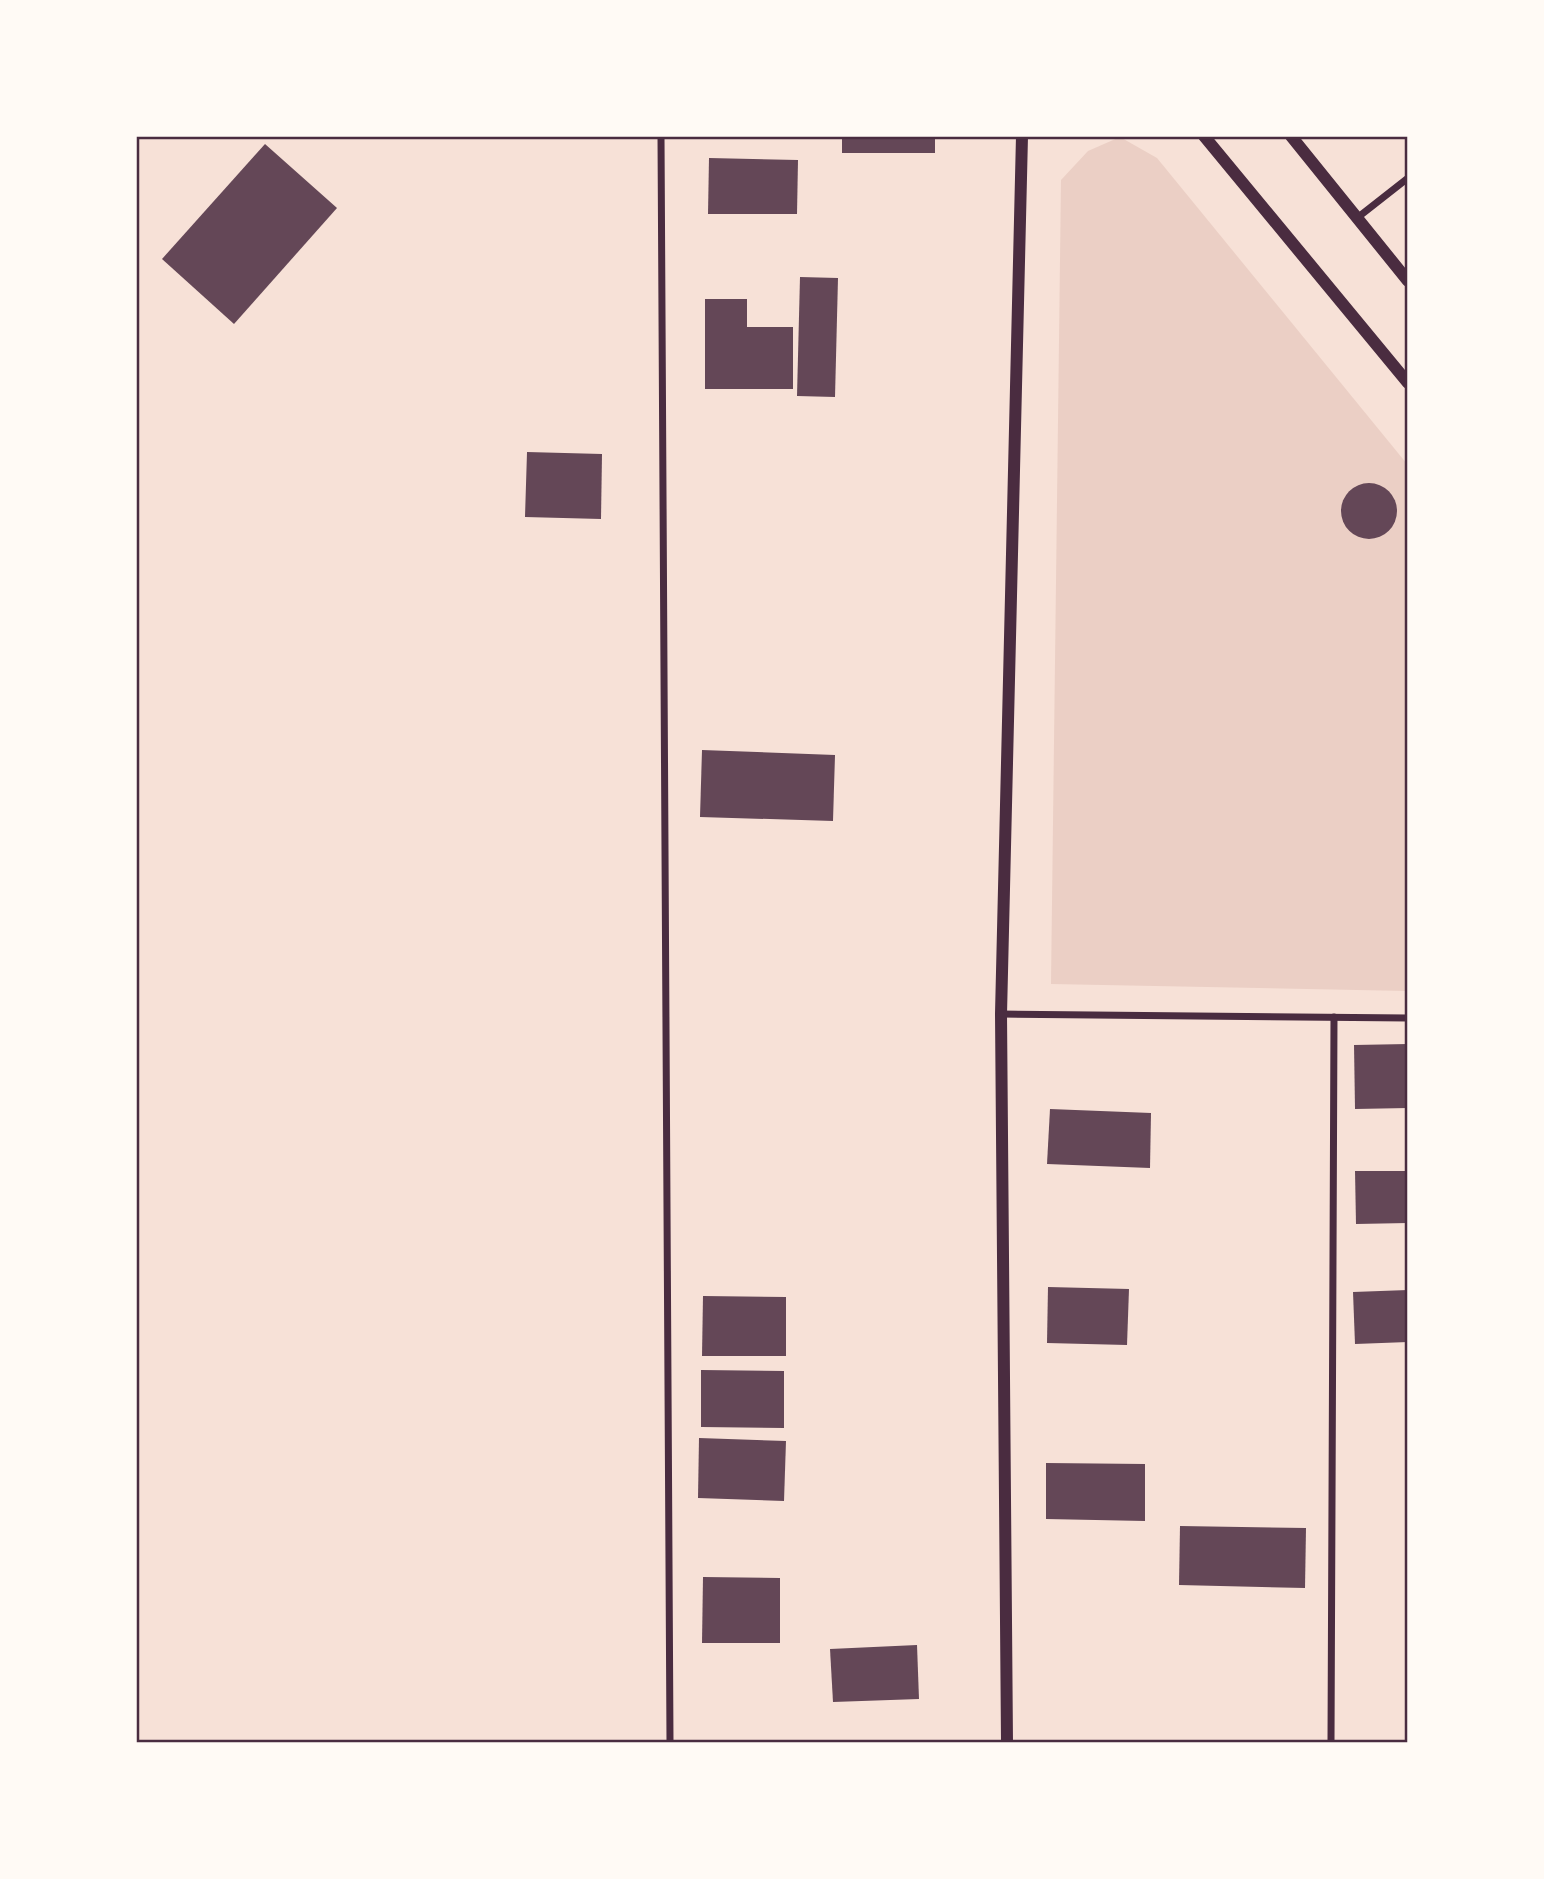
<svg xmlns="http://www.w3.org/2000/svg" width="1544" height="1879" font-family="'Sofia Sans Condensed',sans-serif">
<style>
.green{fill:#ebcfc5}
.building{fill:#644757}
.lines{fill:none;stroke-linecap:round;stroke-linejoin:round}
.minor{stroke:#4a2c40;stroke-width:7}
.tertiary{stroke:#4a2c40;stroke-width:12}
.neatline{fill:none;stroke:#4a2c40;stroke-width:2.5}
</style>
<rect width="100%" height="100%" fill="#f7e1d7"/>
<polygon class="green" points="1120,137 1157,158 1407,464 1407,991 1051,984 1061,180 1088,151"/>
<g class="building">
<rect x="842" y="136" width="93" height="17"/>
<polygon points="265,144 337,208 234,324 162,259"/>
<polygon points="709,158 798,160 797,214 708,214"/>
<polygon points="800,277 838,278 835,397 797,396"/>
<polygon points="705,299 747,299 747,327 793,327 793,389 705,389"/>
<polygon points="527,452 602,454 601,519 525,517"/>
<circle cx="1369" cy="511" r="28"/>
<polygon points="702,750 835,755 833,821 700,817"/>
<polygon points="1408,1044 1408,1108 1355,1109 1354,1045"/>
<polygon points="1050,1109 1151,1113 1150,1168 1047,1164"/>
<polygon points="1355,1171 1408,1171 1408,1223 1356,1224"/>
<polygon points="1048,1287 1129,1289 1127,1345 1047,1343"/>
<polygon points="1408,1290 1408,1342 1355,1344 1353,1292"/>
<polygon points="703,1296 786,1297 786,1356 702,1356"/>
<polygon points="701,1370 784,1371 784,1428 701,1427"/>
<polygon points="699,1438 786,1441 784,1501 698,1498"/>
<polygon points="1046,1463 1145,1464 1145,1521 1046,1519"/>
<polygon points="1180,1526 1306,1528 1305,1588 1179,1585"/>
<polygon points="703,1577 780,1578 780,1643 702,1643"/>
<polygon points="917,1645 919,1699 833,1702 830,1649"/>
</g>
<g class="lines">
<g class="minor">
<polyline points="661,136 670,1742"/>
<polyline points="1357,218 1408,178"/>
<polyline points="1001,1014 1408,1018"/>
<polyline points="1331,1742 1334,1017"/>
</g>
<g class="tertiary">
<polyline points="1204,136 1408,383"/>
<polyline points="1291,136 1408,281"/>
<polyline points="1007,1742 1001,1014 1022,136"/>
</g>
</g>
<rect width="1544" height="1879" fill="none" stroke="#fffaf5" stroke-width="276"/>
<rect x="138" y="138" width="1268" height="1603" class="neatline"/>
</svg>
